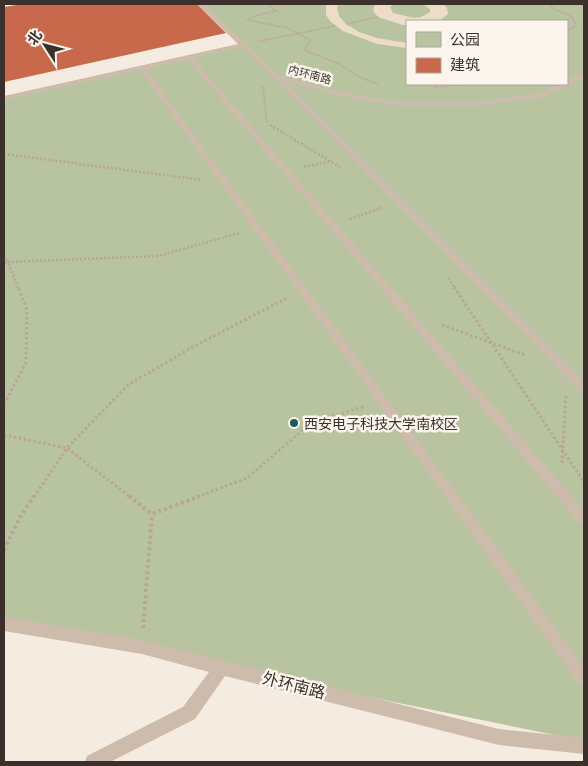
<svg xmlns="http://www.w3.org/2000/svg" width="588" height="766" font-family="'Noto Sans','Noto Sans SC',sans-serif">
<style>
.green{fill:#b8c4a0;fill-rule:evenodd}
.plaza{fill:#ecdcc8}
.building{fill:#c8694b}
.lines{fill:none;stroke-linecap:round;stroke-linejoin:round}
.path-far3{stroke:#b9a596;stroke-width:2;stroke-dasharray:1 1;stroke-linecap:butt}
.path-far2{stroke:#b9a596;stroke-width:2.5;stroke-dasharray:2 2;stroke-linecap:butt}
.path-far1{stroke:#b9a596;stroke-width:3;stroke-dasharray:2.5 2.5;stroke-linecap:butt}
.path{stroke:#b9a596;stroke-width:4;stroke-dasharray:3 3;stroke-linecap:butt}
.lane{fill:#cdbbac;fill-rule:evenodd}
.poi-dot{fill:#1f5a5e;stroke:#fbf5ee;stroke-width:2}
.labels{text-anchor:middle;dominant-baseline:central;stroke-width:5;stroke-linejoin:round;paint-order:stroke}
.far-street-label{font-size:11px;fill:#3b302b;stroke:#fbf5ee}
.poi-label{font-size:14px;fill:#3b302b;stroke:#fbf5ee;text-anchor:start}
.near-street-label{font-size:16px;fill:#3b302b;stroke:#fbf5ee}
</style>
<rect width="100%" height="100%" fill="#f4ebe1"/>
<path class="green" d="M 200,4 L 584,4 L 584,741 L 222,667 L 142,647 L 4,624 L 4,98 L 243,45 ZM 407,21 L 567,21 L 567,84 L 407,84 Z"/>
<g class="plaza">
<polygon points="326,4 338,4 337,8 339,16 346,24 359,32 377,38 407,43 407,48 377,44 343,31 330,21 326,15"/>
<polygon points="375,4 394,4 390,7 393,13 414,18 421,17 430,12 430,9 423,4 443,4 447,8 448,14 439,21 407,21 407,25 403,25 378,17 373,11"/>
</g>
<polygon class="building" points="23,4 197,4 226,33 4,82 4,7"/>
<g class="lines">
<g class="path-far3">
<polyline points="268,4 276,11 257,15 248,20 288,28 310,40 304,50 339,64 359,77 378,84"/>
<polyline points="549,4 554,9 572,17 576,26 567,31"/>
<polyline points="346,24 378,17"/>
<polyline points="260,41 335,26"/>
<polyline points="263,87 267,123"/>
<polyline points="434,87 461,84"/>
<polyline points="270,125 272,126"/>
</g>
<g class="path-far2">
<polyline points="270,125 340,167"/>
<polyline points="4,154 202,180"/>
<polyline points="304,167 332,161"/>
<polyline points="350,219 384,207"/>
<polyline points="4,256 8,262 4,263"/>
<polyline points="448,278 455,288"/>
<polyline points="18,288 8,262 158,256 240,233"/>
</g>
<g class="path-far1">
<polyline points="454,287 584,482"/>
<polyline points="442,325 525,355"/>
<polyline points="4,404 26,363 27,310 18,287"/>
<polyline points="4,435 67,448 130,497"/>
<polyline points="562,463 566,394"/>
<polyline points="34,497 67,448 128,385 191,348 287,298"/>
<polyline points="197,497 247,478 311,423 365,406"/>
</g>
<g class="path">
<polyline points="129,496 152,514 200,496"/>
<polyline points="4,550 20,517 34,496"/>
<polyline points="143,628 152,514"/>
</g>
<g class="lane">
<polygon points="197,4 203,4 279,76 355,95 401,102 476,102 540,93 561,84 567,84 567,80 584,73 584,78 545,97 476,106 401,106 355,99 285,81 584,381 584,392 580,391 275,79 242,47 193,58 584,510 584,525 579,523 187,59 146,69 584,667 584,687 579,684 140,70 4,100 4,96 238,44"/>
<polygon points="4,617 142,640 499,729 584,738 584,754 499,745 225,676 195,719 110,762 85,762 87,756 183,707 209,672 142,654 4,631"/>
</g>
</g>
<circle class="poi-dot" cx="294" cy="423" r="5"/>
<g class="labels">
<g class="far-street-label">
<text transform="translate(310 74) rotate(15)">内环南路</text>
</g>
<g class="poi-label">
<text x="304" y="423">西安电子科技大学南校区</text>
</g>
<g class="near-street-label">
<text transform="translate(294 685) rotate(14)">外环南路</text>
</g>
</g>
<rect width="588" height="766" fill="none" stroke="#3b302b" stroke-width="10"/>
<rect x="406" y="20" width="162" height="65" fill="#fbf5ee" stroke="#aea6a0"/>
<rect x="416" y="32" width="25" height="15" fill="#b8c4a0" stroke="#aea6a0"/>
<text x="450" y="45" font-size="15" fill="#3b302b">公园</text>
<rect x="416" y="58" width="25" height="15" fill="#c8694b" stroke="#aea6a0"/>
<text x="450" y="70" font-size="15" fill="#3b302b">建筑</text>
<g transform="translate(45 45) rotate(306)" stroke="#fbf5ee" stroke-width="4" paint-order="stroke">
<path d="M0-4L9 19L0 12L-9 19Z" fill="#3b302b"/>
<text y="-8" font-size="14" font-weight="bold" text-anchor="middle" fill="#3b302b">北</text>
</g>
</svg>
